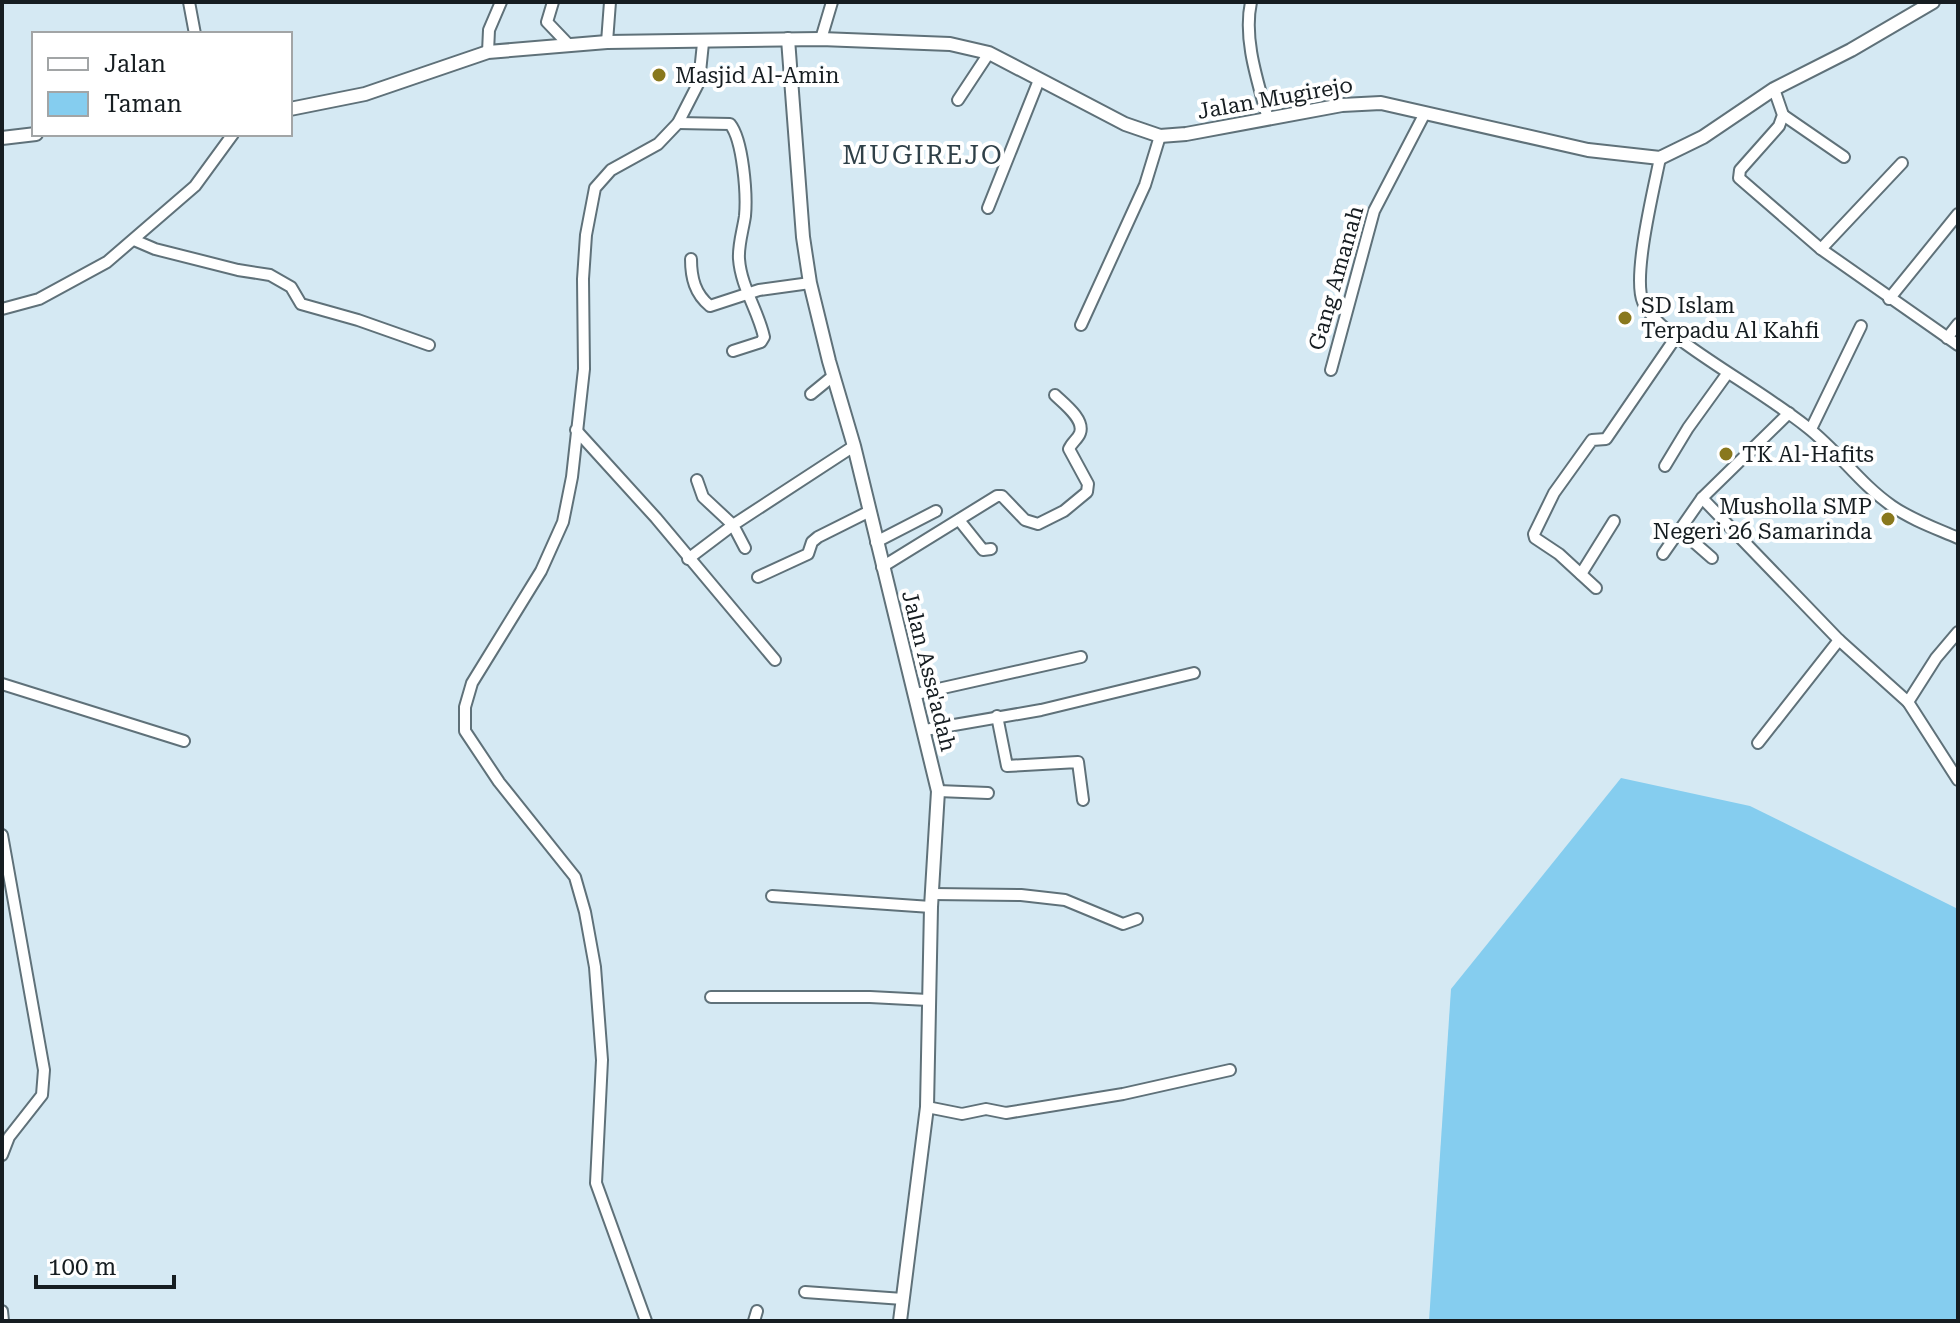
<svg xmlns="http://www.w3.org/2000/svg" width="1960" height="1323" font-family="'Roboto Serif',serif">
<style>
.green{fill:#85cdef}
.lines{fill:none;stroke-linecap:round;stroke-linejoin:round}
.minor-casing{stroke:#5f7179;stroke-width:14}
.tertiary-casing{stroke:#5f7179;stroke-width:16}
.minor{stroke:#fff;stroke-width:10}
.tertiary{stroke:#fff;stroke-width:12}
.poi-dot{fill:#89781d;stroke:#fff;stroke-width:3}
.labels{text-anchor:middle;dominant-baseline:central;stroke-width:8;stroke-linejoin:round;paint-order:stroke}
.poi-label{font-size:22px;fill:#161d21;stroke:#fff;text-anchor:start}
.street-label{font-size:22px;fill:#161d21;stroke:#fff}
.quarter-label{font-size:26px;letter-spacing:2px;fill:#2f4048;stroke:#fff}
</style>
<rect width="100%" height="100%" fill="#d5e9f3"/>
<polygon class="green" points="1621,778 1750,806 1958,909 1958,1321 1429,1321 1451,989"/>
<g class="lines">
<g class="minor-casing">
<g id="minor">
<polyline points="189,2 195,34"/>
<polyline points="553,2 547,22 569,45"/>
<path d="M 1251,2 C 1243,40 1258,82 1268,119"/>
<polyline points="821,39 832,2"/>
<polyline points="607,42 610,2"/>
<polyline points="488,52 489,30 501,2"/>
<polyline points="1774,89 1783,115 1779,126 1740,170 1739,178 1821,249 1958,345"/>
<polyline points="958,100 989,53"/>
<polyline points="1783,115 1844,157"/>
<path d="M 678,123 L 730,124 C 743,140 747,194 745,216 C 743,230 738,245 739,259 C 741,287 758,310 764,337 L 761,342 L 733,351"/>
<path d="M 1660,158 C 1654,188 1632,277 1643,302 C 1650,319 1672,334 1686,344 C 1726,373 1769,397 1807,427 C 1838,451 1860,484 1892,506 C 1912,520 1935,528 1958,538"/>
<polyline points="988,208 1039,80"/>
<polyline points="134,240 155,249 238,270 270,275 291,287 301,304 358,320 429,345"/>
<polyline points="1821,249 1902,163"/>
<path d="M 691,259 C 691,278 695,294 710,306 L 759,290 L 810,283"/>
<polyline points="1889,299 1958,214"/>
<polyline points="2,309 39,299 107,262 195,186 233,134"/>
<polyline points="1081,325 1145,185 1160,136"/>
<polyline points="1947,338 1958,324"/>
<polyline points="1331,370 1374,211 1425,113"/>
<polyline points="811,394 833,376"/>
<polyline points="1811,429 1861,326"/>
<polyline points="576,430 656,518 775,660"/>
<polyline points="1665,466 1688,428 1727,374"/>
<polyline points="1702,498 1839,640"/>
<polyline points="959,520 983,550 991,549"/>
<polyline points="1680,530 1712,558"/>
<polyline points="876,542 936,511"/>
<polyline points="745,548 733,525 854,446"/>
<polyline points="1663,554 1702,498 1789,413"/>
<polyline points="688,559 733,525 703,497 697,480"/>
<path d="M 882,567 L 997,496 L 1002,496 L 1025,520 L 1038,524 L 1064,511 L 1087,492 L 1088,484 L 1069,449 C 1072,442 1078,439 1080,433 C 1085,419 1063,403 1055,395"/>
<polyline points="1581,574 1614,521"/>
<polyline points="758,577 808,554 812,542 818,537 868,512"/>
<polyline points="1596,588 1559,554 1535,538 1534,534 1554,493 1592,440 1606,439 1676,337"/>
<polyline points="1958,632 1936,658 1908,702 1958,780"/>
<polyline points="2,684 184,741"/>
<polyline points="916,694 1081,657"/>
<polyline points="997,716 1007,766 1078,762 1083,800"/>
<polyline points="925,730 1041,710 1194,673"/>
<polyline points="1758,743 1839,640 1908,702"/>
<polyline points="938,791 988,793"/>
<polyline points="2,835 44,1070 42,1095 9,1137 2,1155"/>
<polyline points="932,894 1021,895 1065,900 1123,924 1137,919"/>
<polyline points="772,896 931,907"/>
<polyline points="711,997 870,997 928,1000"/>
<polyline points="927,1107 962,1114 986,1109 1006,1113 1123,1094 1230,1070"/>
<polyline points="805,1292 903,1299"/>
<polyline points="2,1311 3,1321"/>
<polyline points="646,1321 596,1183 602,1060 595,967 585,912 575,877 499,782 465,731 465,707 472,683 541,571 563,522 572,477 584,369 583,279 586,235 595,188 611,170 658,144 678,123 699,82 703,43"/>
<polyline points="754,1321 757,1311"/>
</g>
</g>
<g class="tertiary-casing">
<g id="tertiary">
<polyline points="788,39 803,237 810,283 829,361 854,446 938,791 931,907 927,1107 900,1321"/>
<polyline points="290,109 365,94 488,52 607,42 821,39 950,44 989,53 1125,124 1160,136 1186,134 1342,105 1381,103 1588,150 1660,158 1703,137 1774,89 1851,50 1933,2"/>
<polyline points="2,138 36,134"/>
</g>
</g>
<use href="#minor" class="minor"/>
<use href="#tertiary" class="tertiary"/>
</g>
<g class="poi-dot">
<circle cx="659" cy="75" r="8"/>
<circle cx="1625" cy="318" r="8"/>
<circle cx="1726" cy="454" r="8"/>
<circle cx="1888" cy="519" r="8"/>
</g>
<g class="labels">
<g class="poi-label">
<text x="675" y="75">Masjid Al-Amin</text>
<text x="1641" y="305">SD Islam<tspan x="1641" dy="25">Terpadu Al Kahfi</tspan></text>
<text x="1742" y="454">TK Al-Hafits</text>
<text x="1872" y="506" text-anchor="end">Musholla SMP<tspan x="1872" dy="25">Negeri 26 Samarinda</tspan></text>
</g>
<g class="street-label">
<text transform="translate(1275 98) rotate(-10)">Jalan Mugirejo</text>
<text transform="translate(1336 278) rotate(-74)">Gang Amanah</text>
<text transform="translate(929 671) rotate(76)">Jalan Assa'adah</text>
</g>
<g class="quarter-label">
<text x="923" y="155">MUGIREJO</text>
</g>
</g>
<rect width="1960" height="1323" fill="none" stroke="#161d21" stroke-width="8"/>
<rect x="32" y="32" width="260" height="104" fill="#ffffff" stroke="#a2a5a6" stroke-width="2"/>
<rect x="48" y="58" width="40" height="12" fill="#ffffff" stroke="#a2a5a6" stroke-width="2"/>
<text x="104" y="72" font-size="24" fill="#161d21">Jalan</text>
<rect x="48" y="92" width="40" height="24" fill="#85cdef" stroke="#a2a5a6" stroke-width="2"/>
<text x="104" y="112" font-size="24" fill="#161d21">Taman</text>
<path d="M36 1275v12h138v-12" fill="none" stroke="#161d21" stroke-width="4"/>
<text x="48" y="1275" font-size="24" fill="#161d21" stroke="#ffffff" stroke-width="6" paint-order="stroke">100 m</text>
</svg>
